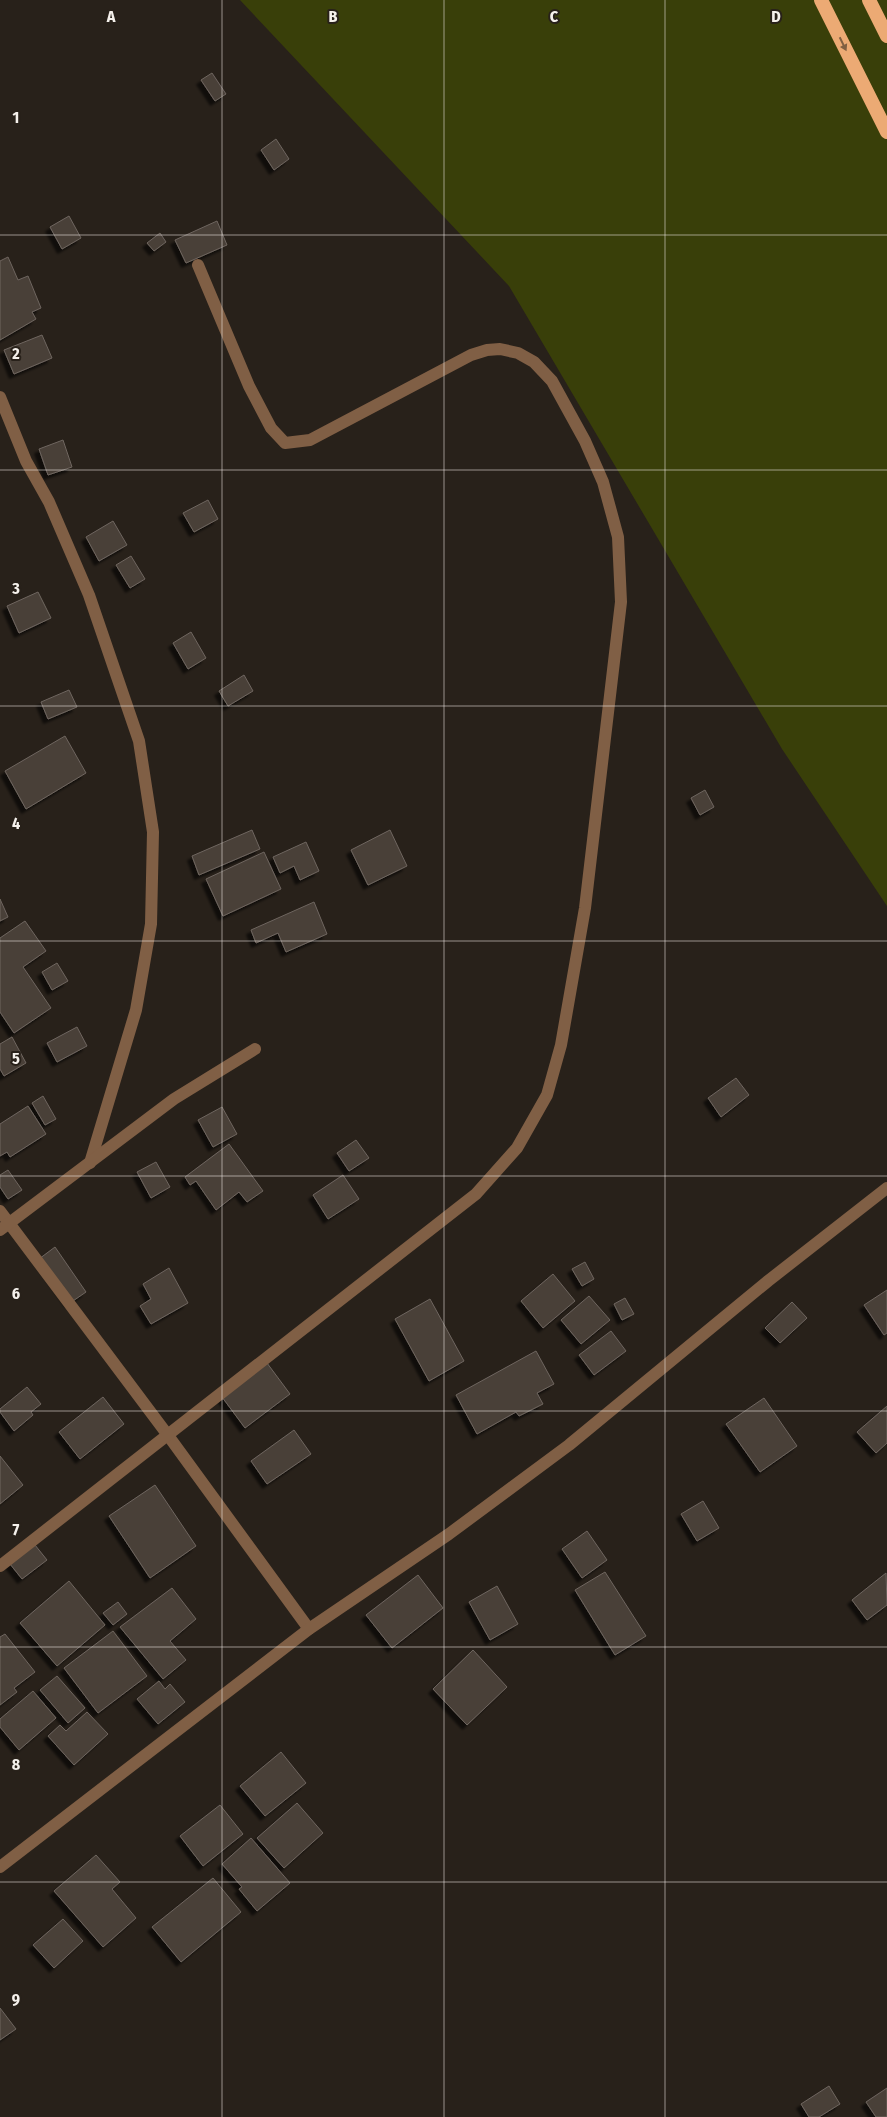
<svg xmlns="http://www.w3.org/2000/svg" width="887" height="2117" font-family="'Fira Sans Condensed',sans-serif">
<style>
.green{fill:#393f09}
.building{fill:#483f39;stroke:#6f665f;filter:url(#shadow)}
.lines{fill:none;stroke-linecap:round;stroke-linejoin:round}
.minor{stroke:#805f45;stroke-width:12}
.trunk{stroke:#ecaa74;stroke-width:14}
.oneway{fill:#805f42}
.grid{fill:none;stroke:#f5f1ec;stroke-width:1;stroke-opacity:0.55}
.grid-label{font-size:16px;text-anchor:middle;font-weight:bold;fill:#f5f1ec;stroke:#28211a;stroke-width:4;stroke-linejoin:round;paint-order:stroke}
</style>
<defs>
<filter id="shadow"><feDropShadow dx="-4.5" dy="4.5" stdDeviation="1" flood-color="#0009"/></filter>
</defs>
<rect width="100%" height="100%" fill="#28211a"/>
<polygon class="green" points="240,0 887,0 887,906 782,749 509,286"/>
<g class="building">
<polygon points="212,73 226,94 215,101 201,80"/>
<polygon points="276,139 289,159 274,170 261,150"/>
<polygon points="69,216 81,238 62,249 50,227"/>
<polygon points="217,221 227,245 186,263 175,240"/>
<polygon points="160,233 166,242 154,251 147,243"/>
<polygon points="8,257 18,280 28,276 41,308 32,312 36,319 0,340 0,261"/>
<polygon points="42,335 52,358 14,374 4,350"/>
<polygon points="63,440 72,467 48,475 39,449"/>
<polygon points="208,500 218,519 194,532 183,513"/>
<polygon points="113,521 127,545 99,561 86,537"/>
<polygon points="131,556 145,579 130,588 116,565"/>
<polygon points="38,592 51,618 19,633 7,606"/>
<polygon points="191,632 206,658 188,669 173,643"/>
<polygon points="244,675 253,691 228,706 219,691"/>
<polygon points="69,690 77,707 48,719 41,702"/>
<polygon points="65,736 86,773 26,809 5,771"/>
<polygon points="705,790 714,807 700,815 691,798"/>
<polygon points="252,830 260,849 199,875 192,856"/>
<polygon points="390,830 407,866 368,885 351,850"/>
<polygon points="306,842 319,871 300,880 294,866 280,873 273,857"/>
<polygon points="264,852 281,889 223,916 206,879"/>
<polygon points="0,899 8,917 0,921"/>
<polygon points="314,902 327,934 286,952 278,933 256,943 251,930"/>
<polygon points="25,921 46,951 23,967 51,1008 14,1033 0,1012 0,938"/>
<polygon points="57,963 68,981 52,990 42,972"/>
<polygon points="77,1027 87,1046 57,1062 47,1043"/>
<polygon points="12,1037 26,1063 4,1076 0,1069 0,1044"/>
<polygon points="736,1078 749,1095 721,1117 708,1098"/>
<polygon points="43,1096 56,1119 45,1125 32,1103"/>
<polygon points="28,1106 46,1134 10,1157 7,1152 0,1156 0,1124"/>
<polygon points="222,1107 237,1134 213,1147 198,1120"/>
<polygon points="356,1140 369,1158 349,1171 337,1153"/>
<polygon points="229,1144 263,1191 247,1202 239,1192 216,1210 196,1181 190,1185 185,1177"/>
<polygon points="156,1162 170,1187 151,1198 137,1172"/>
<polygon points="8,1170 22,1190 8,1199 0,1187 0,1175"/>
<polygon points="343,1175 359,1199 328,1219 313,1195"/>
<polygon points="55,1247 86,1292 70,1303 39,1259"/>
<polygon points="585,1262 594,1279 582,1286 572,1269"/>
<polygon points="169,1268 188,1303 151,1324 140,1306 151,1299 143,1284"/>
<polygon points="553,1274 575,1301 543,1328 521,1301"/>
<polygon points="887,1290 887,1333 884,1335 864,1305"/>
<polygon points="589,1296 610,1320 581,1344 561,1320"/>
<polygon points="625,1298 634,1314 622,1320 614,1304"/>
<polygon points="430,1299 464,1361 429,1381 395,1319"/>
<polygon points="792,1302 807,1318 780,1343 765,1328"/>
<polygon points="611,1331 626,1351 594,1375 579,1355"/>
<polygon points="536,1351 554,1384 537,1393 543,1404 519,1416 516,1412 477,1434 456,1395"/>
<polygon points="267,1363 290,1394 245,1428 222,1397"/>
<polygon points="27,1387 41,1404 31,1412 33,1415 14,1431 0,1412 0,1409"/>
<polygon points="103,1397 124,1424 80,1459 59,1432"/>
<polygon points="764,1398 797,1446 760,1472 726,1424"/>
<polygon points="887,1406 887,1443 876,1453 857,1432"/>
<polygon points="294,1430 311,1454 267,1484 251,1461"/>
<polygon points="0,1456 23,1485 0,1504"/>
<polygon points="155,1485 196,1546 150,1578 109,1516"/>
<polygon points="703,1501 719,1528 697,1541 681,1514"/>
<polygon points="587,1531 607,1560 582,1578 562,1549"/>
<polygon points="35,1545 47,1560 22,1579 10,1564"/>
<polygon points="605,1572 646,1636 615,1655 575,1590"/>
<polygon points="886,1573 887,1605 867,1620 852,1600"/>
<polygon points="418,1575 443,1608 392,1648 366,1615"/>
<polygon points="69,1581 105,1625 57,1666 20,1623"/>
<polygon points="497,1586 518,1624 490,1640 469,1602"/>
<polygon points="172,1588 196,1619 170,1641 186,1660 163,1679 120,1627"/>
<polygon points="118,1602 127,1614 113,1625 103,1613"/>
<polygon points="113,1631 147,1676 98,1713 64,1668"/>
<polygon points="5,1634 35,1672 14,1688 17,1692 0,1705 0,1637"/>
<polygon points="473,1650 507,1687 467,1725 433,1689"/>
<polygon points="57,1676 85,1708 68,1723 40,1690"/>
<polygon points="159,1681 165,1689 170,1684 185,1702 158,1724 137,1699"/>
<polygon points="33,1691 56,1718 19,1750 0,1727 0,1719"/>
<polygon points="87,1712 108,1734 74,1765 48,1736 60,1725 66,1731"/>
<polygon points="281,1752 306,1783 265,1816 240,1786"/>
<polygon points="297,1803 323,1833 284,1868 257,1838"/>
<polygon points="220,1805 243,1834 203,1866 180,1836"/>
<polygon points="251,1838 290,1883 257,1911 239,1889 242,1887 222,1864"/>
<polygon points="96,1855 120,1882 112,1889 136,1918 103,1947 54,1891"/>
<polygon points="213,1878 241,1912 181,1962 152,1927"/>
<polygon points="63,1919 83,1941 54,1968 33,1945"/>
<polygon points="0,2008 16,2029 0,2040"/>
<polygon points="829,2086 840,2104 819,2117 809,2117 801,2104"/>
<polygon points="887,2088 887,2117 876,2117 866,2102"/>
</g>
<g class="lines">
<g class="minor">
<polyline points="0,397 26,461 49,502 89,595 139,741 153,832 151,924 136,1010 90,1163"/>
<polyline points="0,1211 167,1434 309,1629"/>
<polyline points="0,1230 174,1099 255,1049"/>
<polyline points="0,1566 476,1194 517,1148 547,1095 561,1045 585,908 621,602 618,537 603,482 585,441 552,381 534,362 518,353 500,349 487,350 471,355 310,440 285,443 271,428 249,386 198,265"/>
<polyline points="0,1867 309,1629 449,1534 569,1445 768,1281 887,1188"/>
</g>
<g class="trunk">
<polyline points="821,0 887,132"/>
<polyline points="869,0 887,36"/>
</g>
</g>
<defs><path id="oneway-solid" d="M-6-.8H1V-3.2L6.5 0L1 3.2V.8H-6Z" transform="scale(1.25)"/></defs>
<use class="oneway" href="#oneway-solid" transform="translate(843 44) rotate(64)"/>
<path class="grid" d="M 222,0 L 222,2117M 444,0 L 444,2117M 665,0 L 665,2117M 0,235 L 887,235M 0,470 L 887,470M 0,706 L 887,706M 0,941 L 887,941M 0,1176 L 887,1176M 0,1411 L 887,1411M 0,1647 L 887,1647M 0,1882 L 887,1882"/>
<g class="grid-label">
<text x="111" y="22">A</text>
<text x="333" y="22">B</text>
<text x="554" y="22">C</text>
<text x="776" y="22">D</text>
<text x="16" y="123">1</text>
<text x="16" y="359">2</text>
<text x="16" y="594">3</text>
<text x="16" y="829">4</text>
<text x="16" y="1064">5</text>
<text x="16" y="1299">6</text>
<text x="16" y="1535">7</text>
<text x="16" y="1770">8</text>
<text x="16" y="2005">9</text>
</g>
</svg>
